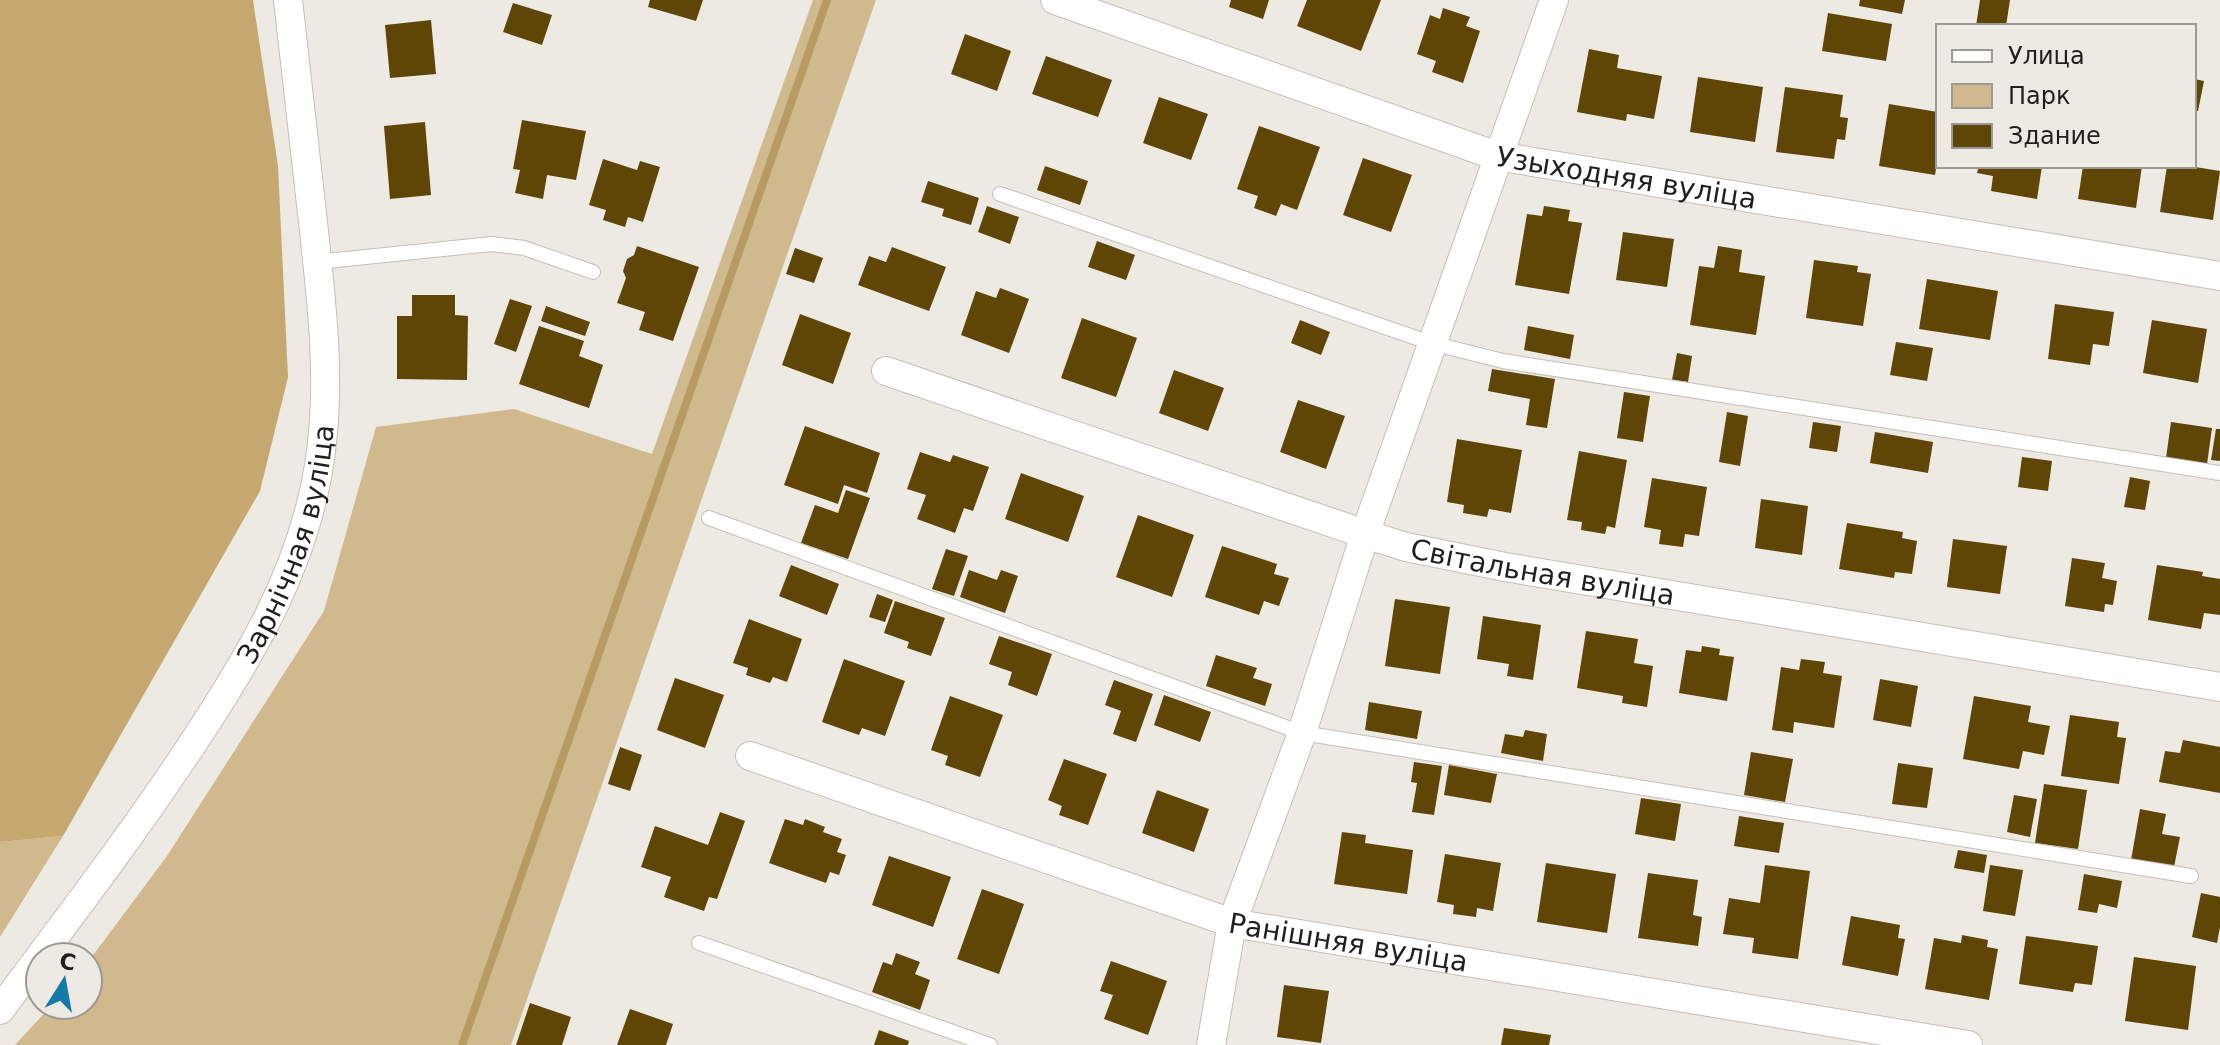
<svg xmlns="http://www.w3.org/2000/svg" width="2220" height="1045" font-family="'DejaVu Sans',sans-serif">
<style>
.green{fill:#d0b98d}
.forest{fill:#c5a870}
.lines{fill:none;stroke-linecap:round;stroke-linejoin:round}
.stream{stroke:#b89b63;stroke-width:8}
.building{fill:#5f4606}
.lane-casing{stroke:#c3bfb9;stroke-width:16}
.street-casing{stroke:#c3bfb9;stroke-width:30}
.lane{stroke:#fff;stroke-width:14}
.street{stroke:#fff;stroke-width:28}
.labels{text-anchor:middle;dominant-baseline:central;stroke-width:8;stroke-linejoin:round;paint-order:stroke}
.street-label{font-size:28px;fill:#201f1d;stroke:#edeae3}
</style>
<rect width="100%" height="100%" fill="#edeae3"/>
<g class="green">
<polygon points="813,0 876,0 511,1045 15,1045 52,1005 88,1005 88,962 167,856 324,611 376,427 514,409 652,454"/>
<polygon points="63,836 0,937 0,842"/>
</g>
<polygon class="forest" points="0,0 253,0 278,166 288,377 260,491 63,836 0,842"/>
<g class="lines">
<polyline class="stream" points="462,1045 827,0"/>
</g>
<g class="building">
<polygon points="650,0 703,0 696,21 648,7"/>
<polygon points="1231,0 1269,0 1263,19 1229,7"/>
<polygon points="1307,0 1381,0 1361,51 1297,26"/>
<polygon points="1860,0 1905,0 1902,14 1859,6"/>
<polygon points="1980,0 2010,0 2006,26 1976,26"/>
<polygon points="513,3 552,15 542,45 503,32"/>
<polygon points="1443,8 1470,17 1466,26 1480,31 1463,83 1432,72 1436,61 1417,54 1430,15 1440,19"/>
<polygon points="1828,13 1892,24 1886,61 1822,51"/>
<polygon points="431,20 436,74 390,78 385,25"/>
<polygon points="965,34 1011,51 997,91 951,74"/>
<polygon points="1589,49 1619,55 1617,68 1662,76 1654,119 1627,114 1626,121 1577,112"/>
<polygon points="1046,56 1112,80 1098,117 1032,94"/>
<polygon points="1698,77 1763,87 1755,142 1690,132"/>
<polygon points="2194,79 2204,81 2198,111 2194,111"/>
<polygon points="1785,87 1843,95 1840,117 1848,118 1845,140 1837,139 1834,159 1776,152"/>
<polygon points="1159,97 1208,114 1191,160 1143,143"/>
<polygon points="1889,104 1938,112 1938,156 1935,175 1879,166"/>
<polygon points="522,120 586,131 576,180 547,175 543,199 515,193 520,170 513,169"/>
<polygon points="425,122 431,195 390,199 384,126"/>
<polygon points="1259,126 1320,147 1297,210 1281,204 1276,216 1254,208 1258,196 1237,189"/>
<polygon points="1363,158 1412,175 1391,232 1343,215"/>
<polygon points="603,159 637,170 640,161 660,167 643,222 628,217 625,227 603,220 606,210 589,205"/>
<polygon points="1045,166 1088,181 1080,205 1037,190"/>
<polygon points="1979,166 2042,166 2037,199 1991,191 1993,176 1977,173"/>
<polygon points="2083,166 2142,166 2136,208 2078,199"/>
<polygon points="2167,166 2189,166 2220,171 2213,220 2160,212"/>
<polygon points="928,181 979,198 971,225 942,216 944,209 921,202"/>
<polygon points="987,206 1019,217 1010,244 978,232"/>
<polygon points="1544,206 1570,210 1568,221 1582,223 1569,294 1515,285 1527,214 1542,216"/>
<polygon points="1623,232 1674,239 1667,287 1616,280"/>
<polygon points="1097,241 1135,255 1126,280 1088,267"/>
<polygon points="637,246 699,267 673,341 639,330 645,312 617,303 626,278 623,271 627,259 634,255"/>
<polygon points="1718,246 1742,250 1739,272 1765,276 1756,335 1690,325 1699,266 1714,268"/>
<polygon points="892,247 946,267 929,311 858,285 869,256 886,262"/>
<polygon points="795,248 823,258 814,283 786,274"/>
<polygon points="1814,260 1858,266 1857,272 1871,274 1863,326 1806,318"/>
<polygon points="1927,279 1998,291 1990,340 1919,329"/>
<polygon points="1000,288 1029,299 1009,353 961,335 976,291 996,298"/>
<polygon points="412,295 455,295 455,315 468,316 467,380 397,379 397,316 412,316"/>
<polygon points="510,299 532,306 516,352 494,344"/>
<polygon points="2055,304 2114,312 2109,346 2093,344 2090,365 2048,359"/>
<polygon points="546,306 590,322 585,336 541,321"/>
<polygon points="800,314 851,333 833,384 782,365"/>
<polygon points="1082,318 1137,338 1116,397 1061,378"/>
<polygon points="1300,320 1330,332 1321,355 1291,343"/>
<polygon points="2152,320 2207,329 2198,383 2143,373"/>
<polygon points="539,326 584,341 579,356 603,365 589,408 519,384"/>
<polygon points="1528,326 1574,335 1570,359 1524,350"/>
<polygon points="1896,342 1933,348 1927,381 1890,375"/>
<polygon points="1677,353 1692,356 1688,382 1672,380"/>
<polygon points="1492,369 1555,379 1547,428 1526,425 1530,399 1488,391"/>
<polygon points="1174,370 1224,388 1208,431 1159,413"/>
<polygon points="1624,392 1650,396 1643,442 1617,438"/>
<polygon points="1298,400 1345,416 1326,469 1280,452"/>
<polygon points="1727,412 1748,416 1740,466 1719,462"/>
<polygon points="1813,422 1841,426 1837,452 1809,448"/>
<polygon points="2171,422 2212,428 2207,464 2166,458"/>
<polygon points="805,426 880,453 867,493 844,485 838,504 784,485"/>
<polygon points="2216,429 2220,429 2220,461 2211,460"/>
<polygon points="1875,432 1933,442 1928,473 1870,463"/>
<polygon points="1457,439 1522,450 1511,513 1489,509 1487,517 1463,513 1464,505 1447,502"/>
<polygon points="1579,451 1627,460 1615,528 1607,526 1605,534 1581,530 1582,522 1567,520"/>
<polygon points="920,452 950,462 953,455 989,467 973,511 964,508 955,533 917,519 926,495 907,489"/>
<polygon points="2022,457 2052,461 2048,491 2018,487"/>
<polygon points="1021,473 1084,496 1068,542 1005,519"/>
<polygon points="2130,477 2150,481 2145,510 2124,507"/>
<polygon points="1652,478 1707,487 1699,536 1685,534 1683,547 1659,544 1661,530 1644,527"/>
<polygon points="846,490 870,498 848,559 801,543 815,505 838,513"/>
<polygon points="1761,499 1808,506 1802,555 1755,548"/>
<polygon points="1138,515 1194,535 1172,597 1116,577"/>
<polygon points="1847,523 1903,532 1902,538 1917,541 1912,574 1895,572 1894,578 1839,569"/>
<polygon points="1953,539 2007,546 2000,594 1947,587"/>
<polygon points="1222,546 1277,564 1274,574 1289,578 1279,606 1264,601 1259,615 1205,597"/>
<polygon points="946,549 968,556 954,596 932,589"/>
<polygon points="2072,558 2105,563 2102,578 2117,581 2113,605 2105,604 2104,612 2065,606"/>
<polygon points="791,565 839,584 827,615 779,596"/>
<polygon points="2157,565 2203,572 2202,576 2220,579 2220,615 2204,613 2201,629 2148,620"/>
<polygon points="969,570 997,580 1001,570 1018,576 1005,613 960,597"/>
<polygon points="877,594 893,600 885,622 869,617"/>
<polygon points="1395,599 1450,607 1440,674 1385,666"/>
<polygon points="895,601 945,618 931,656 907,648 909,642 884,633"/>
<polygon points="1483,616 1541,625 1533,680 1507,676 1509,664 1477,659"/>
<polygon points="749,619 802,639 787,682 773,677 770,683 746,675 748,668 733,663"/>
<polygon points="1586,631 1638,639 1634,663 1653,666 1647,707 1622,703 1623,696 1577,688"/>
<polygon points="999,636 1052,654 1037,696 1008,685 1012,672 989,664"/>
<polygon points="1702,646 1720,649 1719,655 1734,657 1727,701 1679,693 1686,650 1701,652"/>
<polygon points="1216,655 1257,668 1253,678 1272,684 1265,706 1206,686"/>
<polygon points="844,659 905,681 885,736 862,728 859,735 822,722"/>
<polygon points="1801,659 1825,662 1823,673 1842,676 1834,728 1794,722 1793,733 1772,730 1781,667 1799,670"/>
<polygon points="675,678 724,695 705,748 657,730"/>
<polygon points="1880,679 1918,686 1911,727 1873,720"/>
<polygon points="1114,680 1153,694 1136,742 1113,734 1121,711 1105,705"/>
<polygon points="1164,695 1211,712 1200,742 1154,725"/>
<polygon points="950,696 1003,715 980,777 945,765 948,756 931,750"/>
<polygon points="1974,696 2031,706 2028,722 2050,726 2044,755 2023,751 2019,769 1963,759"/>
<polygon points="1369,702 1422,711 1417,739 1365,730"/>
<polygon points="2070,715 2119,722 2117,737 2126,738 2119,784 2061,776"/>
<polygon points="1525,730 1547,734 1543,761 1501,753 1505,734 1523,737"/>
<polygon points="2183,740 2220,747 2220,793 2159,782 2165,751 2180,753"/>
<polygon points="620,747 642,755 630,791 608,784"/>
<polygon points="1751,752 1793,759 1785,802 1744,795"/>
<polygon points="1064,759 1107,774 1088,825 1059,815 1062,806 1048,800"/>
<polygon points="1414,762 1442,766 1434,815 1412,812 1417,783 1411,782"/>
<polygon points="1898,763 1933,768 1927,808 1892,804"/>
<polygon points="1449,765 1497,774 1491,803 1444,795"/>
<polygon points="2044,784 2087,790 2078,849 2035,843"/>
<polygon points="1157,790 1209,809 1194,852 1142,833"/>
<polygon points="2014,795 2037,799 2030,837 2007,832"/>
<polygon points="1641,798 1681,804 1675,841 1635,834"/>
<polygon points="2140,809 2166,814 2162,834 2180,837 2174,867 2131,860"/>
<polygon points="720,812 745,821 717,899 709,897 704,911 664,897 671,877 641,867 655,826 708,845"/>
<polygon points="1739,816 1784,823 1779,853 1734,846"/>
<polygon points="785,819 803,825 805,819 825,827 823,832 842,839 837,852 846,855 839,875 830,872 826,883 769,863"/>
<polygon points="1342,832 1366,835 1365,843 1413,850 1407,894 1334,884"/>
<polygon points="1958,850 1987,855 1984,873 1954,868"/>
<polygon points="1445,854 1501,863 1493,911 1477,908 1476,917 1453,914 1454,905 1437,902"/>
<polygon points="889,856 951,877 933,927 872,905"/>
<polygon points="1546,863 1616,874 1607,933 1537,922"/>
<polygon points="1765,865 1810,871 1798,959 1752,953 1754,938 1723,934 1729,898 1760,903"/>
<polygon points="1990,865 2023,870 2015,916 1983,911"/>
<polygon points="1648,873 1698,880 1693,915 1702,917 1698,946 1638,938"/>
<polygon points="2084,874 2122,881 2117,908 2099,904 2097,913 2078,910"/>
<polygon points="982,889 1024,904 999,974 957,959"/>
<polygon points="2201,893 2220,897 2220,927 2217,943 2192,937"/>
<polygon points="1851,916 1900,925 1898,938 1905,939 1898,976 1842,965"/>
<polygon points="1962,935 1988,940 1987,947 1998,949 1989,1000 1925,989 1934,938 1961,943"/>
<polygon points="2026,936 2098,946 2092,985 2075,983 2073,992 2019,984"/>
<polygon points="896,953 920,962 915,974 930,980 920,1010 872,992 883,962 892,965"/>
<polygon points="2134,957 2196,966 2188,1030 2125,1021"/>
<polygon points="1111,961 1167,981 1148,1035 1104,1019 1113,995 1100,991"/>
<polygon points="1284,985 1329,991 1321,1043 1277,1037"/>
<polygon points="530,1003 571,1017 562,1045 516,1045"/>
<polygon points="630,1009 673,1024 666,1045 617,1045"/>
<polygon points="1504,1028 1551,1035 1549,1045 1501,1045"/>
<polygon points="879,1030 909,1041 908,1045 874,1045"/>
</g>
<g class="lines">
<g class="lane-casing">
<g id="lane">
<polyline points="1000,194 1431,343 1503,361 2220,473"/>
<polyline points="317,262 492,244 524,248 593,272"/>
<polyline points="709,518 1302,733 2191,876"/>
<polyline points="699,943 990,1045"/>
</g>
</g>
<g class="street-casing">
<g id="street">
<path id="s1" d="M 1055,0 L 1497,156 L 2220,276"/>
<path id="s2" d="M 886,371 L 1365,534 L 1406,547 L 1505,567 L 2220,687"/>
<path id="s3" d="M 750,756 L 1232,923 L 1968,1045"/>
<path id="s4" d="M 0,1010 C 61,928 124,846 181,761 C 245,666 307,567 321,451 C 331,376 321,297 313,222 C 305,148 296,74 288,0"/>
<polyline points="1211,1045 1232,923 1302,733 1365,534 1554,0"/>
</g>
</g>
<use href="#lane" class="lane"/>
<use href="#street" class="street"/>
</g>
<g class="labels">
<g class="street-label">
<text stroke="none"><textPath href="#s1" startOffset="600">Узыходняя вуліца</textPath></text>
<text stroke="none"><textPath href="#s4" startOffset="552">Зарнічная вуліца</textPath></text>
<text stroke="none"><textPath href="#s2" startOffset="688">Світальная вуліца</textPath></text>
<text stroke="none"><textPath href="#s3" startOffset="628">Ранішняя вуліца</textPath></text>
</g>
</g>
<rect x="1936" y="24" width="260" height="144" fill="#edeae3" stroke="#9b9994" stroke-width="2"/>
<rect x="1952" y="50" width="40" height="12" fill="#ffffff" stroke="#9b9994" stroke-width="2"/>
<text x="2008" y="64" font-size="24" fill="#201f1d">Улица</text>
<rect x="1952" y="84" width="40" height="24" fill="#d0b98d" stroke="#9b9994" stroke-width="2"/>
<text x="2008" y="104" font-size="24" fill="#201f1d">Парк</text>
<rect x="1952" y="124" width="40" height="24" fill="#5f4606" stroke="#9b9994" stroke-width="2"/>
<text x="2008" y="144" font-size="24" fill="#201f1d">Здание</text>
<g transform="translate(64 981) rotate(11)"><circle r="38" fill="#edeae3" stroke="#9b9994" stroke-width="2"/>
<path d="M0-6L14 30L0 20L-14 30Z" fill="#157ba6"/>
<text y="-12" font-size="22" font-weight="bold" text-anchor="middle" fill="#201f1d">С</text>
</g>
</svg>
